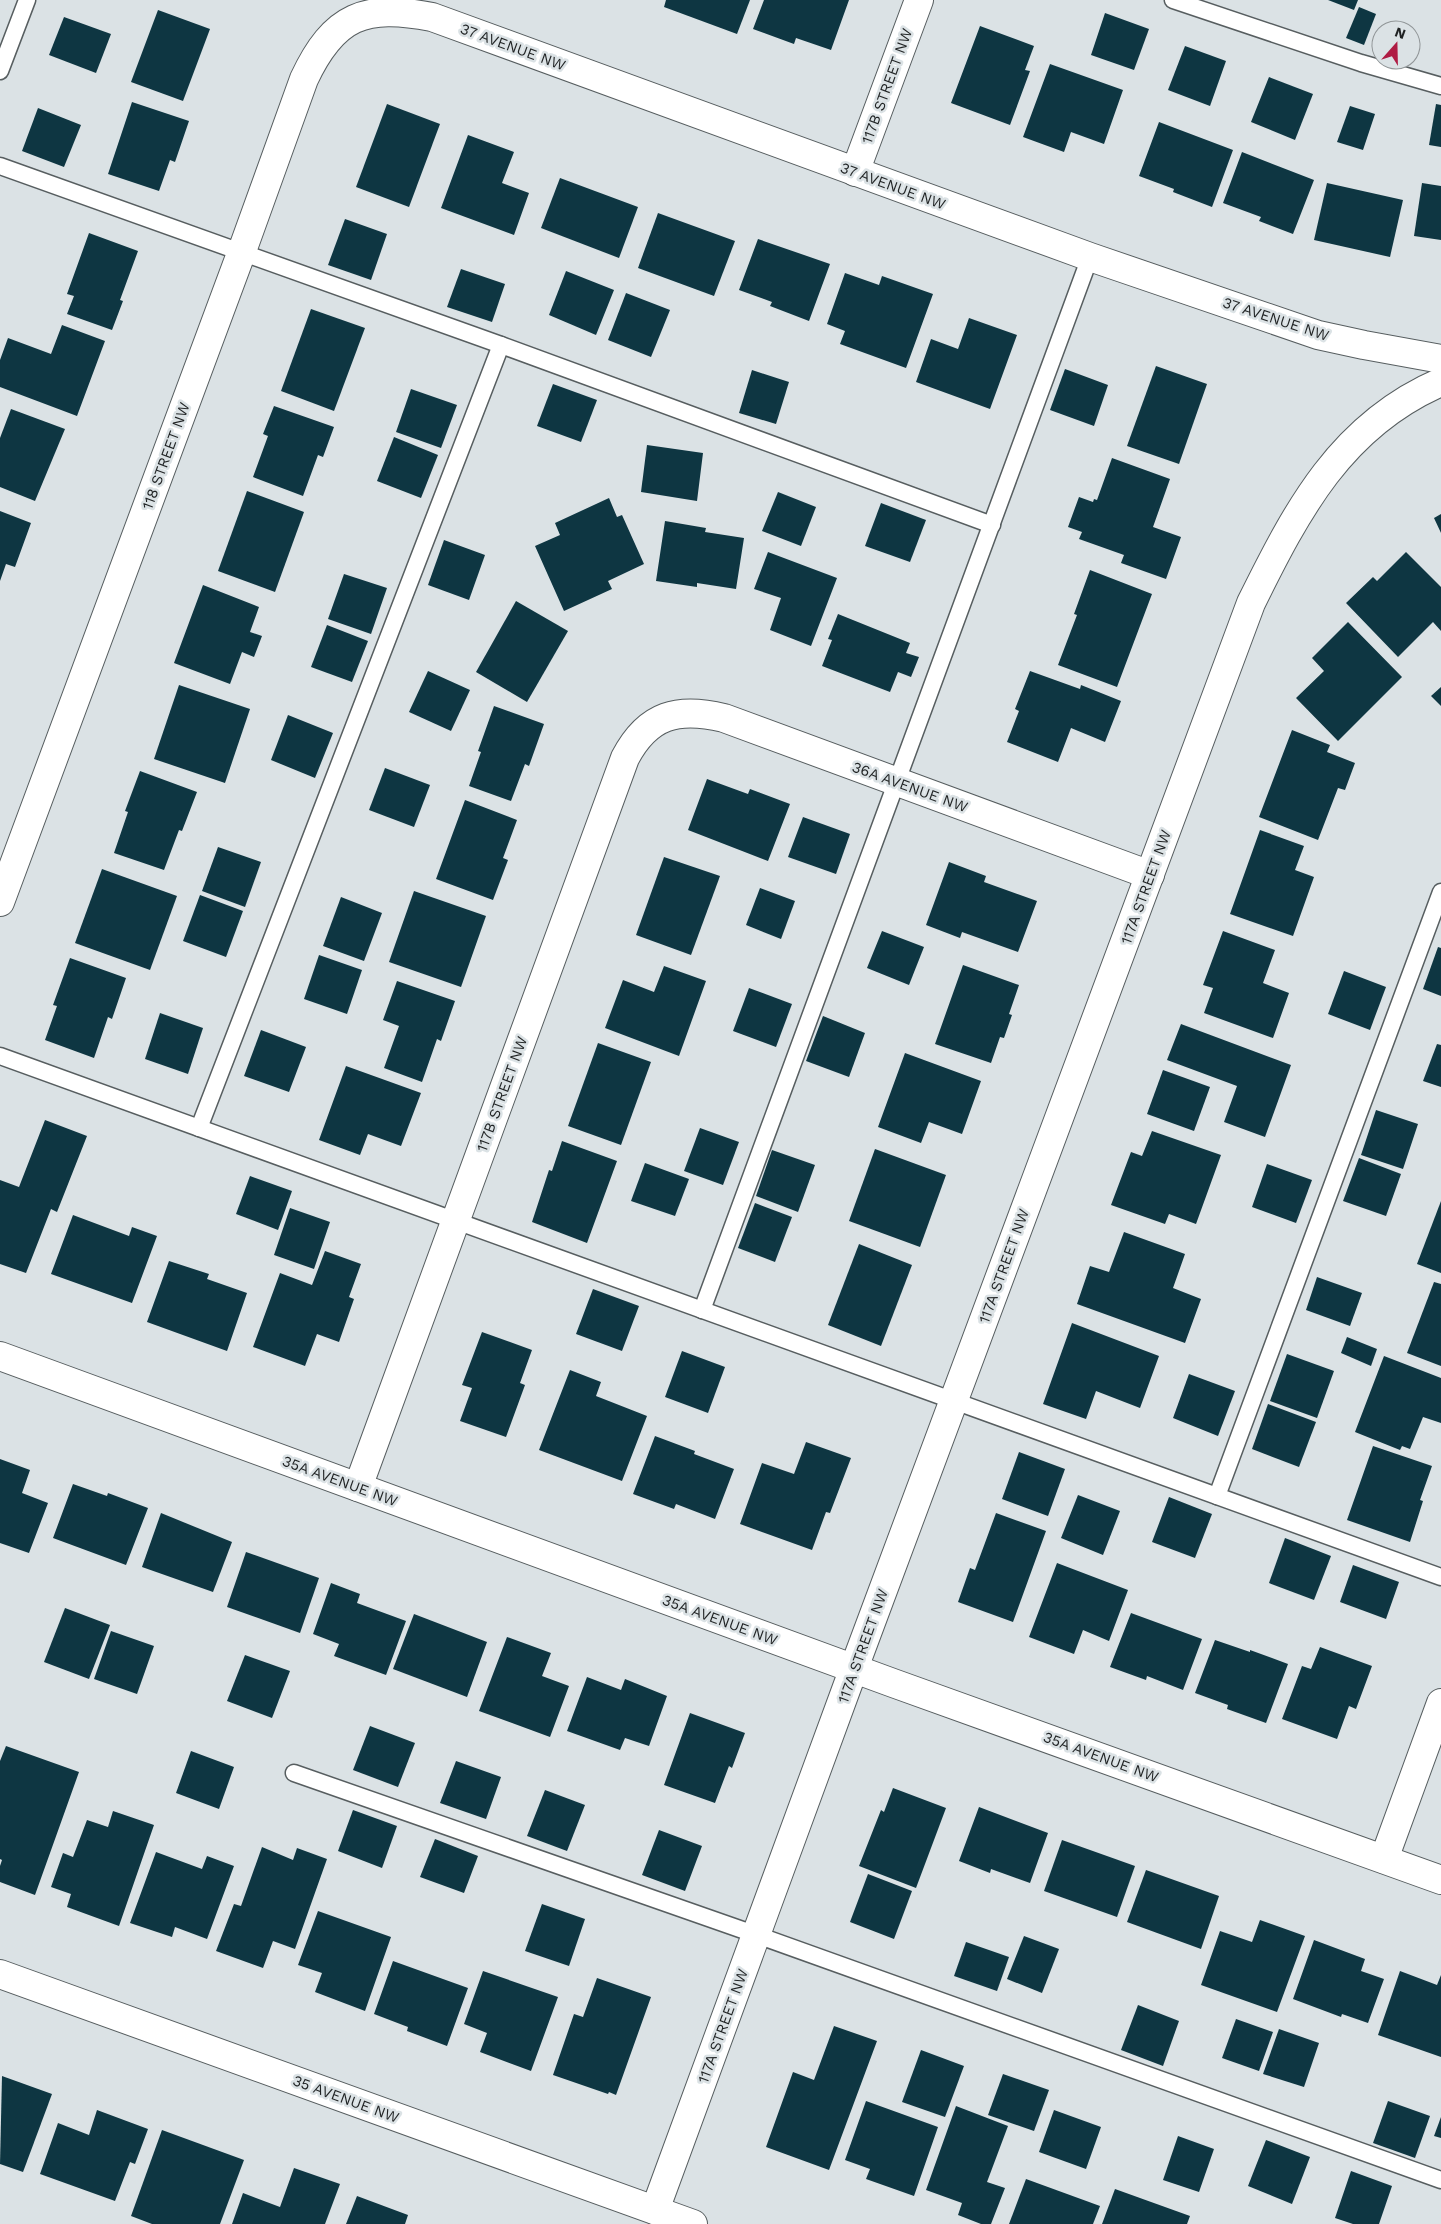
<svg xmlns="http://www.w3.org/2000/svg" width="1441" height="2224" font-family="'Work Sans',sans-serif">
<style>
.building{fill:#0e3642}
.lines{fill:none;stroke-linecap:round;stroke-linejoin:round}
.service-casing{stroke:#575e60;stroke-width:19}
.minor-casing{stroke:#575e60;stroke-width:30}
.service{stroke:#fff;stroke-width:16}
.minor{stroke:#fff;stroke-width:28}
.labels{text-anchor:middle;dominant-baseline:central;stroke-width:5;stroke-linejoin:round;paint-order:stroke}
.street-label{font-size:15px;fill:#1f2223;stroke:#dbe2e5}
</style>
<rect width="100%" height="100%" fill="#dbe2e5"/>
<g class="building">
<polygon points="666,0 750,0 737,34 664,7"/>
<polygon points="764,0 849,0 831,50 796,38 794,44 753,29"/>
<polygon points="1328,0 1358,0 1354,10"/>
<polygon points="1359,7 1376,14 1364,45 1346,38"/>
<polygon points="158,10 210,29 183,101 131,82"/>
<polygon points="1105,13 1149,29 1134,70 1091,55"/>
<polygon points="64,17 111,34 96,73 49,55"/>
<polygon points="980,26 1034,46 1025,70 1030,71 1010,125 951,103"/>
<polygon points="1185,46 1226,61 1210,106 1168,90"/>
<polygon points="1050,64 1123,90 1104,144 1071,132 1064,152 1023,137"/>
<polygon points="1269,77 1313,94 1295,140 1251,122"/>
<polygon points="132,102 189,121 175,162 170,160 159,191 108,174"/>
<polygon points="387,104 440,124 409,207 356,187"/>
<polygon points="1436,104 1441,105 1441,147 1429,145"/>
<polygon points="1350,106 1375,114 1363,150 1337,142"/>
<polygon points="38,108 81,125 64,167 22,151"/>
<polygon points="1159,122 1233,150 1212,207 1173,192 1174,189 1139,176"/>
<polygon points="468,135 514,152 502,183 529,193 514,235 441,208"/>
<polygon points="1242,152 1314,180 1293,234 1259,221 1261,217 1223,203"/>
<polygon points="560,178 638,207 619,258 541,228"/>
<polygon points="1327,183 1403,200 1390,257 1314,240"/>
<polygon points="1422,183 1441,186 1441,240 1414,236"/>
<polygon points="658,213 735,241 714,296 638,268"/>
<polygon points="345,219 387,234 371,280 328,265"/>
<polygon points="89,233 138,251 120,300 123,301 112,330 67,314 74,296 67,294"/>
<polygon points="758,239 830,264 809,321 770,306 772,302 739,290"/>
<polygon points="461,269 505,284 492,322 447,307"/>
<polygon points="566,271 614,290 596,335 549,315"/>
<polygon points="845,273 879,285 882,276 933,294 906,368 840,344 845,331 827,324"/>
<polygon points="626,293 670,310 651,357 608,340"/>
<polygon points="311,309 365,328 334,411 281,391"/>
<polygon points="969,318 1017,335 990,409 916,382 931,339 958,349"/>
<polygon points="62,325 105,341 77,416 0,387 0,360 8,338 51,354"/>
<polygon points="1156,366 1207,384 1179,464 1127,446"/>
<polygon points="1065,369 1108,385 1094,426 1050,410"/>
<polygon points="752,370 789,382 776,424 739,413"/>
<polygon points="553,384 597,400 581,442 537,426"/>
<polygon points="411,389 457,405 441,448 396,432"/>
<polygon points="274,406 334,427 323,457 318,455 303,496 253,477 268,436 263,434"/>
<polygon points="11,409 65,429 35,501 0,487 0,438"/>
<polygon points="394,437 438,455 421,498 377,481"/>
<polygon points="647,445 703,453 697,501 641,492"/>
<polygon points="1112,458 1170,479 1153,527 1181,537 1166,579 1121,563 1124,555 1079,539 1082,532 1068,527 1079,497 1093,502 1094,499 1097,500"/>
<polygon points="247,491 304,512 275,592 218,571"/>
<polygon points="778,492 816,507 801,546 762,531"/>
<polygon points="609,498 617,517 622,515 644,564 608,581 612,589 564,611 535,546 560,535 555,523"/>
<polygon points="881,503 926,520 910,562 865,546"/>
<polygon points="0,511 31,523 15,567 6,564 0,581"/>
<polygon points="1441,514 1441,533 1434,518"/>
<polygon points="665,521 706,528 705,532 744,538 736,589 697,583 697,587 656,581"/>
<polygon points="444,540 485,555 469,600 428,585"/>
<polygon points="768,552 837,578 811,646 770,630 781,598 754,589"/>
<polygon points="1406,552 1441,587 1441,631 1433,622 1398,657 1346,603 1373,577 1377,581"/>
<polygon points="1090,570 1152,594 1117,687 1058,665 1077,615 1074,614"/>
<polygon points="344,574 387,588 371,634 328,619"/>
<polygon points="203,585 259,607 250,632 262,636 254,657 242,652 230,684 174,663"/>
<polygon points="516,601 568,631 527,702 476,672"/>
<polygon points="838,614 910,643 906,653 919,657 911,677 898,672 890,692 822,666 832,640 828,639"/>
<polygon points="1348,622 1402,677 1338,741 1296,698 1324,671 1312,658"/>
<polygon points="327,625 368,641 352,682 311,667"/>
<polygon points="428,671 470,690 451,731 409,712"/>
<polygon points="1030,671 1080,689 1081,685 1121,701 1105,742 1071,728 1058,762 1007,742 1019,711 1015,709"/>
<polygon points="179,685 250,709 225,783 154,759"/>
<polygon points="1441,687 1441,706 1431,696"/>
<polygon points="494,706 544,724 529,766 525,764 511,801 469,786 481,752 478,751"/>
<polygon points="288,715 333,733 315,778 271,760"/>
<polygon points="1292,730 1330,745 1327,752 1355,763 1345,790 1338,788 1318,840 1259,817"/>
<polygon points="385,768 430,785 414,827 369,810"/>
<polygon points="140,771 197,792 182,831 179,830 164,870 114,853 128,812 125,811"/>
<polygon points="707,779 748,794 750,789 790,804 768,861 688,830"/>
<polygon points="465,800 517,820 503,858 508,860 493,900 436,879"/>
<polygon points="803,817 850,834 836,874 788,857"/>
<polygon points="1260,830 1304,846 1295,870 1314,877 1293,936 1230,914"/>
<polygon points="218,847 261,862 245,907 202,891"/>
<polygon points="664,857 720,876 691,955 636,935"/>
<polygon points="949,862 986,876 984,882 1037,901 1018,952 962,932 960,938 926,925"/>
<polygon points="102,869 177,896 150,970 75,943"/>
<polygon points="760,888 795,901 781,939 746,925"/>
<polygon points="414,891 486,916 461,987 389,962"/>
<polygon points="200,895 243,911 226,957 183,941"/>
<polygon points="341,897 382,913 364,961 323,946"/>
<polygon points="882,931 924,947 909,985 867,968"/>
<polygon points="1223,931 1275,950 1263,983 1289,993 1273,1038 1204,1013 1213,988 1203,985"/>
<polygon points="1438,947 1441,948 1441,996 1423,989"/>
<polygon points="319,955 362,970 347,1014 304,999"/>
<polygon points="70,958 126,978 112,1019 108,1017 94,1058 45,1040 57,1006 53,1005"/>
<polygon points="963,965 1019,985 1009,1014 1012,1015 1004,1038 1000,1037 991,1063 935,1044"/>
<polygon points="664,966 706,981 679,1056 605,1028 623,980 654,992"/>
<polygon points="1344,971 1386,987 1370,1030 1328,1014"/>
<polygon points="397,981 455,1001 441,1041 437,1039 422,1082 384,1068 399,1026 383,1020"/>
<polygon points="749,988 792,1004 776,1047 733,1031"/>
<polygon points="160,1013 203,1028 188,1074 145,1059"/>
<polygon points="823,1016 865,1033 849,1077 806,1061"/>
<polygon points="1181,1024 1291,1065 1265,1137 1224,1122 1237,1086 1167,1060"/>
<polygon points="261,1030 306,1047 289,1092 244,1076"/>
<polygon points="598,1043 651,1062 621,1145 568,1126"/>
<polygon points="1437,1044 1441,1045 1441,1087 1423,1081"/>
<polygon points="905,1053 981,1081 962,1134 929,1122 921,1143 878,1127"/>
<polygon points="346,1066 421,1093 401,1146 368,1134 360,1155 319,1140"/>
<polygon points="1163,1070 1210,1087 1194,1131 1147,1114"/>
<polygon points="1376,1110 1418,1124 1403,1169 1361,1155"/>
<polygon points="45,1120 87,1136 57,1212 51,1209 26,1273 0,1264 0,1180 19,1187"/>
<polygon points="700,1128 739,1142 723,1185 684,1171"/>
<polygon points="1152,1131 1221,1155 1196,1224 1169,1214 1165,1224 1111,1205 1131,1152 1142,1156"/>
<polygon points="562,1141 617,1161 587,1243 532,1222 549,1170 552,1171"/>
<polygon points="875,1149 946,1175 920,1247 849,1221"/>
<polygon points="772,1150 815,1165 798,1212 756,1196"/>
<polygon points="1359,1158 1401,1174 1386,1216 1343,1201"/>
<polygon points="645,1163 689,1179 675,1216 631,1201"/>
<polygon points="1267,1164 1312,1180 1296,1223 1252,1207"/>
<polygon points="250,1176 292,1191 278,1230 236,1214"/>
<polygon points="1441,1201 1441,1273 1417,1264"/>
<polygon points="755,1203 792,1217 775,1262 738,1248"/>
<polygon points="290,1208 330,1222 314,1269 274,1255"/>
<polygon points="73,1215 129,1236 132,1227 157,1236 132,1303 51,1274"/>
<polygon points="1124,1232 1185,1254 1173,1288 1201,1299 1185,1343 1077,1304 1090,1266 1109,1272"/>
<polygon points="859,1244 912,1265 881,1346 828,1325"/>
<polygon points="325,1251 361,1264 349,1297 354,1299 339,1342 317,1334 305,1366 253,1347 280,1273 312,1285"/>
<polygon points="169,1261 209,1274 207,1279 247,1293 227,1351 147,1322"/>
<polygon points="1317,1277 1362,1293 1350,1326 1306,1310"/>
<polygon points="1434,1282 1441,1284 1441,1366 1407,1353"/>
<polygon points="593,1289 639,1306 622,1351 576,1334"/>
<polygon points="1072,1323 1159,1356 1140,1408 1096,1391 1086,1419 1043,1404"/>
<polygon points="482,1332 532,1350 520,1383 525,1385 506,1437 460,1421 472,1388 462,1385"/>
<polygon points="1347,1337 1377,1349 1371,1366 1341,1353"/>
<polygon points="682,1351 725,1367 708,1413 665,1397"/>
<polygon points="1287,1354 1334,1371 1317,1418 1270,1401"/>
<polygon points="1384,1356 1441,1378 1441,1423 1423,1417 1410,1449 1402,1446 1400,1450 1355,1432"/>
<polygon points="570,1370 601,1382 596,1396 647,1416 622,1481 539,1450"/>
<polygon points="1189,1374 1235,1391 1218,1436 1173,1418"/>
<polygon points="1268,1404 1316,1422 1299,1467 1252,1449"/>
<polygon points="655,1436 695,1451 694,1454 734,1469 715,1519 676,1504 674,1509 633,1494"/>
<polygon points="806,1442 851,1458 830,1513 826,1512 812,1550 740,1524 762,1463 794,1474"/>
<polygon points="1373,1446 1432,1466 1420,1500 1423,1501 1410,1542 1347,1520"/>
<polygon points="1019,1452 1065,1469 1048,1516 1002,1499"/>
<polygon points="0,1459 30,1470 22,1493 48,1503 29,1553 0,1543"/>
<polygon points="73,1484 107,1496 108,1493 148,1508 126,1565 53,1538"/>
<polygon points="1078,1495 1120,1511 1103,1555 1061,1538"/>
<polygon points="1169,1497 1212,1514 1195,1558 1152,1542"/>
<polygon points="161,1513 232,1542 213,1592 142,1567"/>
<polygon points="996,1513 1046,1531 1013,1622 958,1602 970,1568 975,1570"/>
<polygon points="1285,1538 1331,1556 1314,1600 1269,1583"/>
<polygon points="246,1552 319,1578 300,1633 227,1607"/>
<polygon points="1057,1563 1128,1590 1109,1641 1083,1630 1074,1654 1029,1637"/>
<polygon points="1353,1565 1399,1582 1386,1619 1340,1602"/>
<polygon points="331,1583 360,1594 357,1603 406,1621 386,1675 334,1656 339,1644 313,1634"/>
<polygon points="65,1608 110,1625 89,1679 44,1662"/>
<polygon points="1131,1613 1202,1639 1183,1690 1147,1676 1146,1680 1110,1667"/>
<polygon points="414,1614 487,1642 467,1697 393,1669"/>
<polygon points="111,1631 154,1646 137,1694 94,1679"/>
<polygon points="507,1637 551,1653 542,1676 569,1686 550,1737 479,1711"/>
<polygon points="1215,1640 1250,1652 1250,1650 1288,1664 1266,1723 1227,1709 1228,1705 1195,1693"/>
<polygon points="1320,1647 1372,1666 1356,1709 1349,1706 1337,1739 1282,1719 1302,1666 1311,1669"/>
<polygon points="245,1655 290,1671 272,1718 227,1701"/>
<polygon points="587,1677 621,1690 625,1679 667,1696 649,1746 625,1738 620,1750 567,1731"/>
<polygon points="690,1713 745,1733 732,1768 729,1766 715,1803 664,1785"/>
<polygon points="370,1726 415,1743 398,1787 353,1770"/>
<polygon points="6,1746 79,1772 35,1895 0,1882 0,1866 2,1860 0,1859 0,1761"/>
<polygon points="191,1751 234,1767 219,1809 176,1793"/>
<polygon points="456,1761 501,1777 486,1819 440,1803"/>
<polygon points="893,1788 946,1808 916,1888 859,1866 881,1810 884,1812"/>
<polygon points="545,1790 585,1805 567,1851 527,1836"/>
<polygon points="979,1807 1048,1833 1030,1883 991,1869 990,1873 959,1861"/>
<polygon points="353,1810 397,1826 382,1868 338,1851"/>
<polygon points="113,1811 154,1825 119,1926 67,1907 71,1894 51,1887 63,1853 73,1857 87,1820 108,1827"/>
<polygon points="659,1830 702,1846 685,1891 642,1875"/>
<polygon points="435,1839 478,1856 464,1893 420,1877"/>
<polygon points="1062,1840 1135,1866 1117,1917 1044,1891"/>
<polygon points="262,1847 293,1860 297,1848 327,1859 295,1949 273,1941 263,1968 216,1951 234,1904 241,1906"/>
<polygon points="156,1852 202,1869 207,1856 234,1866 207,1939 175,1927 172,1937 130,1923"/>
<polygon points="1146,1870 1219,1896 1201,1949 1127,1922"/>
<polygon points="868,1874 912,1891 894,1939 850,1922"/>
<polygon points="542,1904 585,1919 569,1966 525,1951"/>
<polygon points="318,1911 391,1937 365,2011 315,1992 322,1973 298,1965"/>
<polygon points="1260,1920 1305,1936 1277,2012 1201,1985 1220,1931 1252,1942"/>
<polygon points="1024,1936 1059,1949 1042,1993 1007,1979"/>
<polygon points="1314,1940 1365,1959 1361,1971 1384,1979 1368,2023 1342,2014 1341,2017 1293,1999"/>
<polygon points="966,1942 1009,1957 997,1991 954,1976"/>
<polygon points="393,1961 468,1988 447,2046 407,2031 408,2027 374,2014"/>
<polygon points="483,1971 558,1997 531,2071 480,2052 487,2033 464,2024"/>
<polygon points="1400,1971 1437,1985 1441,1975 1441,2057 1378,2035"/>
<polygon points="597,1978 651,1997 616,2095 609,2092 608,2094 553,2075 574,2014 583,2017"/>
<polygon points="1138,2005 1179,2021 1163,2066 1121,2050"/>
<polygon points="1236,2019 1273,2032 1259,2071 1222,2058"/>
<polygon points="834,2026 877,2041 829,2170 766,2147 793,2072 814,2080"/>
<polygon points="1279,2029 1319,2043 1304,2087 1263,2074"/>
<polygon points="921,2050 964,2066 945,2117 902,2102"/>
<polygon points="1003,2074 1049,2090 1034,2131 988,2115"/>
<polygon points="2,2076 52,2094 23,2172 0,2164"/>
<polygon points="866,2101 938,2127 914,2196 866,2179 870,2169 845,2160"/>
<polygon points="1388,2101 1430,2116 1415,2158 1373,2143"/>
<polygon points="956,2106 1008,2126 987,2182 1005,2188 991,2224 981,2224 958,2215 962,2203 926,2190"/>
<polygon points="97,2110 148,2129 135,2164 130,2162 115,2201 40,2174 58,2123 89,2135"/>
<polygon points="1054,2110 1101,2127 1086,2169 1039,2152"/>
<polygon points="1441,2117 1441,2138 1434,2136"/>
<polygon points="162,2130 244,2160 220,2224 152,2224 131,2216"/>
<polygon points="1178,2136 1214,2149 1199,2192 1163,2180"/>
<polygon points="1266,2140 1310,2157 1292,2204 1248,2186"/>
<polygon points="294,2168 340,2184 325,2224 232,2224 243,2193 280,2207"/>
<polygon points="1351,2171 1392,2186 1379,2224 1353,2224 1335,2218"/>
<polygon points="1026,2179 1100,2206 1093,2224 1009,2224"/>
<polygon points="1115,2189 1190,2216 1187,2224 1102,2224"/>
<polygon points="357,2196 408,2215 405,2224 346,2224"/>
</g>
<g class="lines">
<g class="service-casing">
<g id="service">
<polyline points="1173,0 1361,63 1441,86"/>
<polyline points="0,71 27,0"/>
<polyline points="0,166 501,345 992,525"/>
<polyline points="0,1056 1441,1577"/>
<polyline points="199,1128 501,345"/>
<polyline points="702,1310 1090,257"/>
<polyline points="1217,1496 1441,892"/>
<polyline points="294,1773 757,1935 1441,2180"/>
</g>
</g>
<g class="minor-casing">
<g id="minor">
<polyline points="855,172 919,0"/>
<path d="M 0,902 L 242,251 L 304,79 C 334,15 365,4 432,17 L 1090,257 L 1318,335 L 1364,345 L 1441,359"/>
<polyline points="0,1356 893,1683 1441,1880"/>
<path d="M 358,1487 L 625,758 C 648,714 678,707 724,718 L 1150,875"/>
<polyline points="1384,1859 1441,1703"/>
<polyline points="0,1974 693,2224"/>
<path d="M 655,2210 L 854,1668 L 1251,603 C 1297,510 1341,425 1441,382"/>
</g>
</g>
<use href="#service" class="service"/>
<use href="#minor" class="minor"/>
</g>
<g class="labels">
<g class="street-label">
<text transform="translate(513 47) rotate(20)">37 AVENUE NW</text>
<text transform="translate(887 86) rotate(-70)">117B STREET NW</text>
<text transform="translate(893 186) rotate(20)">37 AVENUE NW</text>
<text transform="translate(1276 319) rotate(18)">37 AVENUE NW</text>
<text transform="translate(166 456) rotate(-70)">118 STREET NW</text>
<text transform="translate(910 787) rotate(20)">36A AVENUE NW</text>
<text transform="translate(1146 887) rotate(-70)">117A STREET NW</text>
<text transform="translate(502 1094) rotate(-70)">117B STREET NW</text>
<text transform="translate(1004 1266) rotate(-70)">117A STREET NW</text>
<text transform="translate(340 1481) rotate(20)">35A AVENUE NW</text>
<text transform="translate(720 1620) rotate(20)">35A AVENUE NW</text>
<text transform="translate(863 1646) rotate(-70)">117A STREET NW</text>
<text transform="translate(1101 1757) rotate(20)">35A AVENUE NW</text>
<text transform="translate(723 2026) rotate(-70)">117A STREET NW</text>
<text transform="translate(346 2099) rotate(20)">35 AVENUE NW</text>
</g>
</g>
<g transform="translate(1396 45) rotate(20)"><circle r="24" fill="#dbe2e5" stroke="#909597"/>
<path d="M0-4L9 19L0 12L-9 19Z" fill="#af1c44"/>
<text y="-8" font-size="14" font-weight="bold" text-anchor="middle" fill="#1f2223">N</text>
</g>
</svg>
